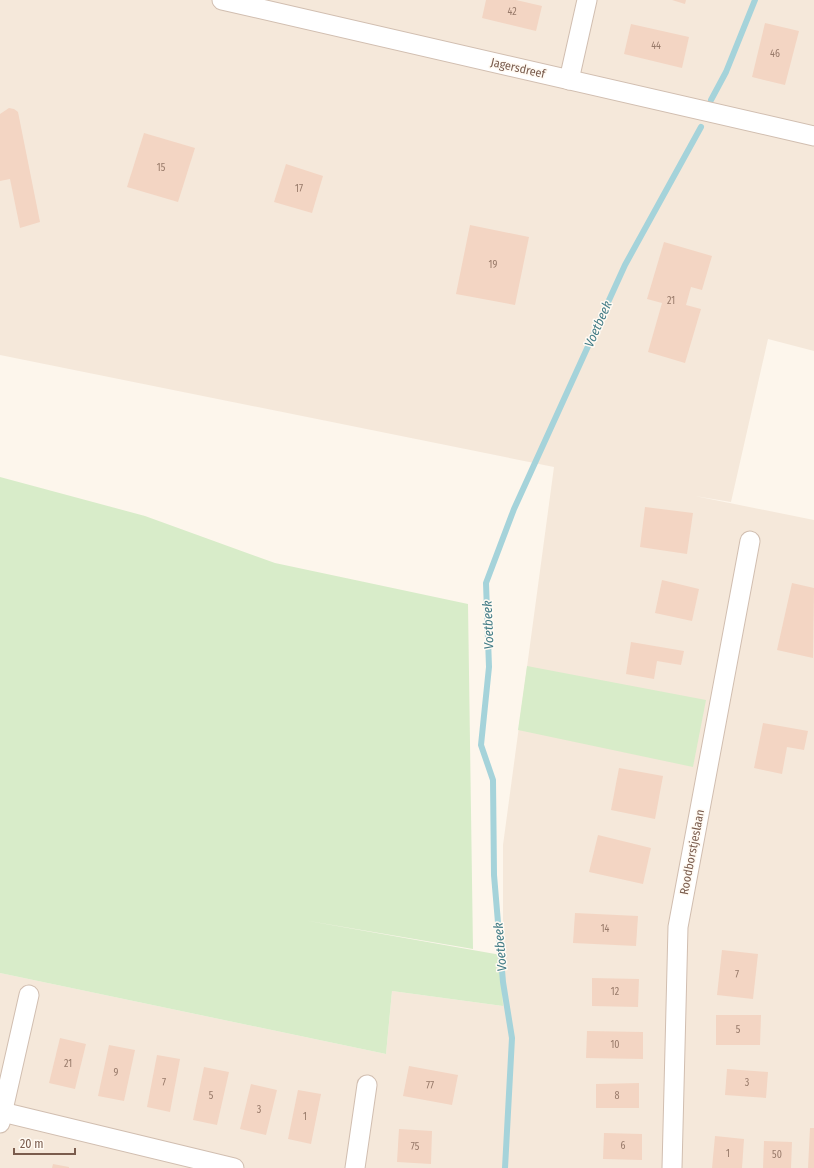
<svg xmlns="http://www.w3.org/2000/svg" width="814" height="1168" font-family="'Fira Sans Condensed',sans-serif">
<style>
.residential{fill:#f5e8da}
.green{fill:#d8ecc9}
.lines{fill:none;stroke-linecap:round;stroke-linejoin:round}
.stream{stroke:#a5d3da;stroke-width:6}
.building{fill:#f3d5c3}
.street-casing{stroke:#d1beb0;stroke-width:21}
.street{stroke:#fff;stroke-width:19}
.labels{text-anchor:middle;dominant-baseline:central;stroke-width:3;stroke-linejoin:round;paint-order:stroke}
.number-label{font-size:10px;fill:#987a6a}
.street-label{font-size:12px;fill:#7a5c4d;stroke:#fffaf3}
.water-label{font-size:13px;font-style:italic;fill:#437c86;stroke:#fffaf3}
</style>
<rect width="100%" height="100%" fill="#fdf6ec"/>
<polygon class="residential" points="0,0 814,0 814,351 768,339 731,502 695,496 814,520 814,1168 0,1168 0,973 386,1054 392,991 503,1006 503,845 554,467 0,355"/>
<g class="green">
<polygon points="0,477 145,516 275,563 468,604 473,949 303,920 501,955 503,1006 392,991 386,1054 0,973"/>
<polygon points="527,666 706,700 693,767 518,730"/>
</g>
<g class="lines">
<g class="stream">
<polyline points="711,100 726,72 755,0"/>
<polyline points="505,1168 512,1038 503,982 494,875 493,780 481,745 489,667 486,583 514,509 625,265 701,127"/>
</g>
</g>
<g class="building">
<polygon points="486,0 516,0 542,6 536,31 482,18"/>
<polygon points="672,0 686,0 685,4"/>
<polygon points="765,23 799,31 785,85 752,77"/>
<polygon points="631,24 689,37 682,68 624,54"/>
<polygon points="9,108 14,109 18,112 40,222 20,228 10,179 0,181 0,114"/>
<polygon points="144,133 195,148 178,202 127,187"/>
<polygon points="286,164 323,176 312,213 274,202"/>
<polygon points="470,225 529,237 515,305 456,294"/>
<polygon points="664,242 712,256 702,290 691,287 686,305 701,309 685,363 648,352 662,303 647,299"/>
<polygon points="645,507 693,513 687,554 640,547"/>
<polygon points="662,580 699,589 692,621 655,613"/>
<polygon points="792,583 814,588 813,658 777,650"/>
<polygon points="631,642 684,651 681,665 657,661 654,679 626,674"/>
<polygon points="763,723 808,731 804,750 787,747 782,774 754,768"/>
<polygon points="619,768 663,776 655,819 611,810"/>
<polygon points="598,835 651,848 643,884 589,872"/>
<polygon points="575,913 638,916 636,946 573,943"/>
<polygon points="722,950 758,954 753,999 717,995"/>
<polygon points="592,978 639,979 638,1007 592,1006"/>
<polygon points="716,1015 761,1015 760,1045 716,1045"/>
<polygon points="587,1031 643,1032 643,1059 586,1058"/>
<polygon points="60,1038 86,1044 75,1089 49,1083"/>
<polygon points="109,1045 135,1050 124,1101 98,1096"/>
<polygon points="157,1055 180,1059 170,1112 147,1107"/>
<polygon points="409,1066 458,1075 452,1105 403,1096"/>
<polygon points="204,1067 229,1072 217,1125 193,1120"/>
<polygon points="727,1069 768,1072 766,1098 725,1095"/>
<polygon points="639,1083 639,1108 596,1108 596,1084"/>
<polygon points="251,1084 277,1090 266,1135 240,1129"/>
<polygon points="298,1090 321,1094 311,1144 288,1139"/>
<polygon points="810,1128 814,1128 814,1168 808,1168"/>
<polygon points="399,1129 432,1131 431,1164 397,1162"/>
<polygon points="604,1133 642,1134 642,1160 603,1159"/>
<polygon points="715,1136 744,1139 742,1168 712,1168"/>
<polygon points="764,1141 792,1142 791,1168 763,1168"/>
<polygon points="53,1164 69,1167 69,1168 52,1168"/>
</g>
<g class="lines">
<g class="street-casing">
<g id="street">
<polyline points="222,0 814,136"/>
<polyline points="569,80 587,0"/>
<polyline points="2,1112 234,1168"/>
<polyline points="0,1123 29,995"/>
<polyline points="355,1168 367,1085"/>
<polyline points="672,1168 678,927 750,541"/>
</g>
</g>
<use href="#street" class="street"/>
</g>
<g class="labels">
<g class="number-label">
<text x="512" y="12">42</text>
<text x="656" y="46">44</text>
<text x="775" y="54">46</text>
<text x="161" y="168">15</text>
<text x="299" y="189">17</text>
<text x="493" y="265">19</text>
<text x="671" y="301">21</text>
<text x="605" y="929">14</text>
<text x="737" y="975">7</text>
<text x="615" y="992">12</text>
<text x="738" y="1030">5</text>
<text x="615" y="1045">10</text>
<text x="68" y="1064">21</text>
<text x="116" y="1073">9</text>
<text x="164" y="1083">7</text>
<text x="747" y="1083">3</text>
<text x="430" y="1086">77</text>
<text x="211" y="1096">5</text>
<text x="617" y="1096">8</text>
<text x="259" y="1110">3</text>
<text x="305" y="1117">1</text>
<text x="623" y="1146">6</text>
<text x="415" y="1147">75</text>
<text x="728" y="1154">1</text>
<text x="777" y="1155">50</text>
</g>
<g class="street-label">
<text transform="translate(518 68) rotate(13)">Jagersdreef</text>
<text transform="translate(692 852) rotate(-79)">Roodborstjeslaan</text>
</g>
<g class="water-label">
<text transform="translate(598 324) rotate(-66)">Voetbeek</text>
<text transform="translate(488 625) rotate(-92)">Voetbeek</text>
<text transform="translate(500 947) rotate(-95)">Voetbeek</text>
</g>
</g>
<path d="M14 1148v6h61v-6" fill="none" stroke="#7a5c4d" stroke-width="2"/>
<text x="20" y="1148" font-size="12" fill="#7a5c4d" stroke="#fffaf3" stroke-width="3" paint-order="stroke">20 m</text>
</svg>
